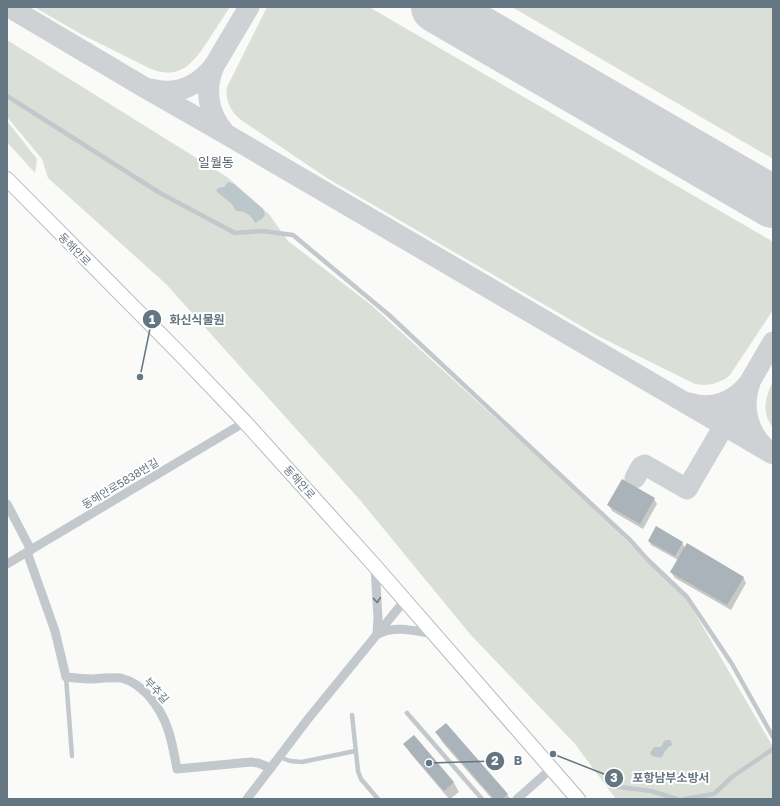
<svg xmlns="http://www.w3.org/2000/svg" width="780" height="806" font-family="'Golos Text','Noto Sans KR',sans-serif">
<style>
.green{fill:#dadfd7}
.water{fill:#bbc7cb}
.shadow{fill:#0003}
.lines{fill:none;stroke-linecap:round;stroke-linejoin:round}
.taxiway{stroke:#ced2d4;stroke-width:21}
.runway{stroke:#ced2d4;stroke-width:52}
.building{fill:#aab3b9}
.primary-casing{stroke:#b5babe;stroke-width:16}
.service{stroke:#c3c8cc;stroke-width:4.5}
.minor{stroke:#c3c8cc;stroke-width:9}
.primary{stroke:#fff;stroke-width:14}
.oneway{stroke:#6a7a87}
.labels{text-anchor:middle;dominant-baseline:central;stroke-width:4;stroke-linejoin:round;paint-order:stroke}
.street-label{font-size:11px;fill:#657683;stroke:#fff}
.quarter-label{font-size:13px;fill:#57646e;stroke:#fff}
.leader{fill:none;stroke:#657683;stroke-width:1.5}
.callout-dot{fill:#657683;stroke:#fff;stroke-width:1.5}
.mark-label{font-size:12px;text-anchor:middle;font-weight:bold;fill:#fff}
.callout-label{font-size:12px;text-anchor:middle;font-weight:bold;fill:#657683;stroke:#fff;stroke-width:4;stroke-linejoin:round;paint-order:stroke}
</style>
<rect width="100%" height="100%" fill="#fafaf8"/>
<g class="green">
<path d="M 34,7 L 230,7 C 223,18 216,28 209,39 C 194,62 180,82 149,68 L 81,34 Z"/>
<path d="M 267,7 L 369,7 L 770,240 L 773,243 L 773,310 L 730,375 L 725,379 L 713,384 L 704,385 L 695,384 L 600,337 L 327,178 L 241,120 C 230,111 225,100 227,87 Z"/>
<polygon points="512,7 773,7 773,159"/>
<polygon points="7,40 227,177 269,214 288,241 370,304 568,484 686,598 773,747 773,799 616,799 575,744 470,634 360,500 166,284 48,178 42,159 7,117"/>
<polygon points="7,121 37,159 35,173 7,142"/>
<path d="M 773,381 L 773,428 C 761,412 765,398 773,381 Z"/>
</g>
<g class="water">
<path d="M 228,182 L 234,184 L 263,209 L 265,215 L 262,219 L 255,223 C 251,215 246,211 236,211 L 232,204 L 216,191 L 218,188 L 224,187 Z"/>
<path d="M 667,740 L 671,740 L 672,745 C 670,746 668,747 667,749 C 660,755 667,760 652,756 L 650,753 L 654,747 L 661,747 L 664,741 Z"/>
</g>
<g class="shadow">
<polygon points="654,499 657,504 643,529 612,511 609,505"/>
<polygon points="649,541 682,542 685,548 743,577 746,583 731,610 675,578 671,572 678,560 651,545"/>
<polygon points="437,733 507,794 510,799 492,799 442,742"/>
<polygon points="414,736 454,783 459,792 450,799 449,799 410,753 405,744"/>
</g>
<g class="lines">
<g class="taxiway">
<polyline points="9,7 142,86 224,133 773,454"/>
<polyline points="214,66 249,7"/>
<path d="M 150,89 C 176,96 198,86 214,66 C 204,89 208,113 224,132"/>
<path d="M 689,403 C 712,411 736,401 750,382 C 742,405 746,429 764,447"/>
<polyline points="635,478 641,467 645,465 687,489 773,342"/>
</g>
<polyline class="runway" points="437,7 773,202"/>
</g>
<g class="building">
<polygon points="622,479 655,498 640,524 607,505"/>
<polygon points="656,526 683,542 675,556 648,541"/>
<polygon points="687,543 744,577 727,605 670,572"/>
<polygon points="446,723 508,794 502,799 494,799 435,732"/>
<polygon points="414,735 454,782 444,791 403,744"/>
</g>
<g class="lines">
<g class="primary-casing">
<polyline id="primary" points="7,179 182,356 245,422 375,566 578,799"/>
</g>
<g class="service">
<polyline points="7,96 160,193 235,233 262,231 293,235 389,315 631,541 648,560 687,597 732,664 773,737"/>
<polyline points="66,677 72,756"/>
<polyline points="407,713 482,799"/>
<polyline points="352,715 358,771 361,779 378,799"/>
<polyline points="279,757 290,761 302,762 355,751"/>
<polyline points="611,786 651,791 677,799"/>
<polyline points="684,799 714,794 732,777 773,749"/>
</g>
<g class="minor">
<polyline points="7,504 31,550"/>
<path d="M 27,552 L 55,631 L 66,677 C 75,678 84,679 93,679 C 102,678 112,677 121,678 C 133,681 140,687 149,696 C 168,718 172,741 177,769 L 251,762 L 258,763 L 271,768"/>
<polyline points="7,564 245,422"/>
<polyline points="375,567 378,618 377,634"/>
<path d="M 378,634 C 395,625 415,631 434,634"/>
<polyline points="247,799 308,719 405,600"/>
<polyline points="517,799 552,768"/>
</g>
<use href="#primary" class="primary"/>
</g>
<defs><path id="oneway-chevron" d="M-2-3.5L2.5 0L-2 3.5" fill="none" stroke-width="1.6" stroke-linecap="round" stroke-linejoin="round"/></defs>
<use class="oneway" href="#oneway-chevron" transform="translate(377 600) rotate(86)"/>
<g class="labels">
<g class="street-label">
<text transform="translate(75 249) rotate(45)">동해안로</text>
<text transform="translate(300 482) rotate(48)">동해안로</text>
<text transform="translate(120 483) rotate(-31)">동해안로5838번길</text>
<text transform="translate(157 690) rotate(48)">부추길</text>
</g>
<g class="quarter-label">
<text x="216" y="162">일월동</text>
</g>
</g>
<path class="leader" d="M140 377L152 319M429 763L495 761M553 754L614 778"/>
<g class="callout-dot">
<circle cx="140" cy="377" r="4"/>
<circle cx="429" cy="763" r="4"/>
<circle cx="553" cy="754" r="4"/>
<circle cx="152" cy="319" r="10"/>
<circle cx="495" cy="761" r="10"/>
<circle cx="614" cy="778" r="10"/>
</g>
<g class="mark-label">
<text x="152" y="324">1</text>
<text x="495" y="765">2</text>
<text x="614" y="782">3</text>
</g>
<g class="callout-label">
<text x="197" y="324">화신식물원</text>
<text x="518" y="765">B</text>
<text x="671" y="782">포항남부소방서</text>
</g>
<rect width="780" height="806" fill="none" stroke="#657683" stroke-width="16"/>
</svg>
